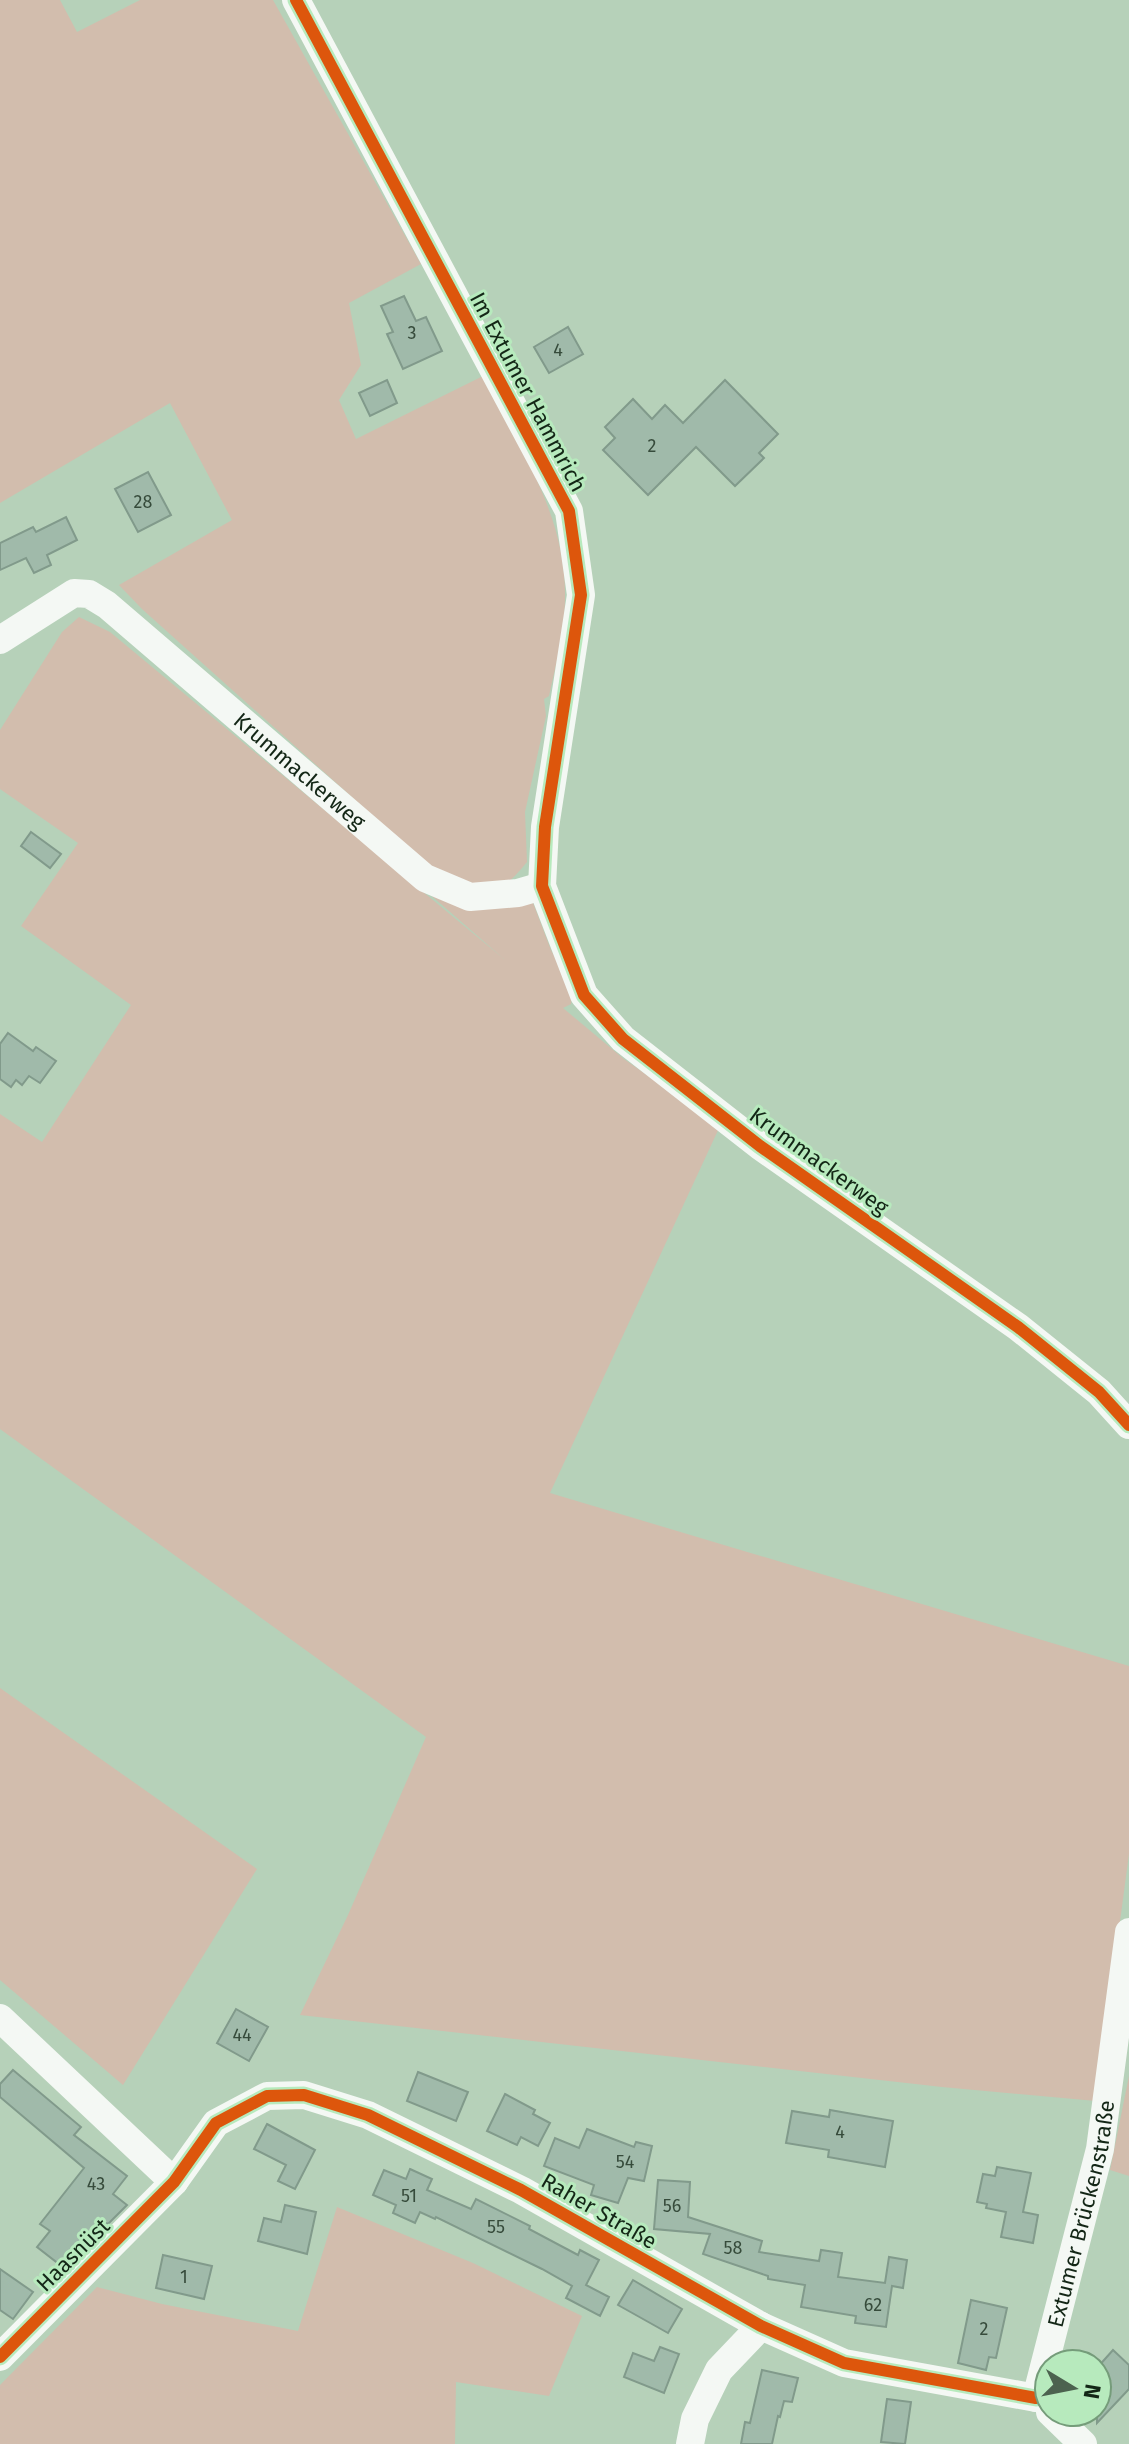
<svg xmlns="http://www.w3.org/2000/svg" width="1129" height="2444" font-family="'Fira Sans',sans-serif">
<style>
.green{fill:#d2bdad}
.building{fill:#a0baaa;stroke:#819a8b;stroke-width:2}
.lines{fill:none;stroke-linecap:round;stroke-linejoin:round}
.minor{stroke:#f4f8f4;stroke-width:28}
.cycleway-casing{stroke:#b7eabd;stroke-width:17}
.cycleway{stroke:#dd560c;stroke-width:12}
.labels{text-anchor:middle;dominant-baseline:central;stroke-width:6;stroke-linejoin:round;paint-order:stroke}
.number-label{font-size:18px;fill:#364b3b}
.street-label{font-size:22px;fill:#132616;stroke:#b7eabd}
</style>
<rect width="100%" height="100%" fill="#b6d1b9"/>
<g class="green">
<path d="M 0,0 L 60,0 L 77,32 L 140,0 L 273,0 L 421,264 L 349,303 L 361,365 L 339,400 L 356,439 L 483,376 C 519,446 567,517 565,599 C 565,632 556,664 549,696 L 544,699 L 546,716 L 525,812 L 527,862 C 521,869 512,881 504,884 C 473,895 444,877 421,859 L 142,609 L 119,585 L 232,520 L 170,403 L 0,503 Z"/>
<polygon points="79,617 110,632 504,959 426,891 532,900 551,950 573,990 571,1004 563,1008 624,1059 720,1126 550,1493 1129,1666 1129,1854 1096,2101 942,2087 300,2015 348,1915 426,1737 0,1429 0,1114 42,1142 131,1005 21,926 78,843 0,789 0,730 62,632"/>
<polygon points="0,1688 257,1869 123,2085 0,1980"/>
<polygon points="1129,2076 1129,2176 1110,2170"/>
<polygon points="337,2207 473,2263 582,2316 549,2396 456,2382 455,2444 0,2444 0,2385 97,2287 162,2304 298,2331"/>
</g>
<g class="building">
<polygon points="404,296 416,321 426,317 442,351 403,369 387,334 393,332 381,306"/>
<polygon points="568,327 583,354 549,373 534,347"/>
<polygon points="387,380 397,403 370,416 359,393"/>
<polygon points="725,380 778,434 759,453 764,458 735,486 696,447 648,495 603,450 615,438 605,427 633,399 652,419 665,405 683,423"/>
<polygon points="148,472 171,515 138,532 115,489"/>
<polygon points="66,517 77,540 47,555 51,565 34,573 26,558 0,570 0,543 33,527 36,532"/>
<polygon points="31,832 61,854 50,868 21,846"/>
<polygon points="8,1033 33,1051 36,1047 56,1061 40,1083 29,1076 22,1085 16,1080 11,1087 0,1079 0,1044"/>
<polygon points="236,2009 268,2027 249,2061 217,2043"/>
<polygon points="13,2070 81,2127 74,2135 127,2176 113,2194 127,2205 108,2224 100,2219 64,2268 37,2247 50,2231 40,2224 84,2168 0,2097 0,2084"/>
<polygon points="418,2072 468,2092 456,2121 407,2101"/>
<polygon points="505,2094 535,2110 533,2114 550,2123 538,2146 521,2137 517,2145 487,2131"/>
<polygon points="830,2110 893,2121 885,2167 828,2157 829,2150 786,2143 792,2111 829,2117"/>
<polygon points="267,2124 315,2150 295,2189 278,2181 286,2165 254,2149"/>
<polygon points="587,2129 634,2147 636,2142 652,2146 644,2181 628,2178 618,2203 591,2195 594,2185 544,2166 555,2138 579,2148"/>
<polygon points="997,2167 1031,2173 1023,2212 1038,2215 1033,2243 1001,2237 1006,2212 986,2208 987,2204 977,2202 983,2174 995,2176"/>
<polygon points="410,2169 432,2179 427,2190 471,2209 476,2199 530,2226 529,2229 578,2255 580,2250 599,2260 586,2285 609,2297 600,2316 566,2298 572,2286 542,2269 436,2217 435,2219 420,2212 415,2223 393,2213 396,2205 373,2195 384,2170 406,2179"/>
<polygon points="658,2180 690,2182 688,2217 762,2241 759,2252 819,2261 821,2250 842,2253 838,2277 885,2283 889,2257 907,2260 903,2288 892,2286 886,2327 855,2323 856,2316 801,2307 805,2285 768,2279 768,2276 703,2254 710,2234 654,2229"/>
<polygon points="285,2205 316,2212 307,2254 258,2241 264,2218 281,2222"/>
<polygon points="163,2255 212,2266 204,2299 156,2288"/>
<polygon points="0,2269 33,2292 13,2319 0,2310"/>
<polygon points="633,2280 682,2309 668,2333 618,2305"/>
<polygon points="971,2300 1007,2308 996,2358 989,2357 986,2370 958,2363"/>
<polygon points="660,2347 679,2354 664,2393 624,2377 633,2353 654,2361"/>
<polygon points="1113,2350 1129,2365 1129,2389 1097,2423 1097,2368"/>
<polygon points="762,2370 798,2378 792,2402 784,2401 780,2417 778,2416 772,2444 741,2444 745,2422 750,2423"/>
<polygon points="887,2399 911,2402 905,2444 881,2442"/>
</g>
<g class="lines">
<g class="minor">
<polyline points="296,0 569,511 581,595 545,827 542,886 584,995 623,1039 760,1146 1018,1327 1099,1392 1129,1425"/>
<path id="s1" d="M 0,640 L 74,593 L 89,594 L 107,605 L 425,878 L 470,897 L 518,893 L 542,886"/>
<polyline points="0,2018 174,2182"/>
<polyline points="0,2357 174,2182 216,2123 267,2096 304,2095 368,2115 521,2190 761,2326 844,2363 1036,2398"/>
<path id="s2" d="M 1036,2398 L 1100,2149 L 1129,1932"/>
<polyline points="1050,2412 1083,2444"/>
<polyline points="690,2444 695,2419 719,2370 761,2326"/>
</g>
<g class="cycleway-casing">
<g id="cycleway">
<polyline points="296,0 569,511 581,595 545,827 542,886 584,995 623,1039 760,1146 1018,1327 1099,1392 1129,1425"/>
<polyline points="0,2357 174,2182 216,2123 267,2096 304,2095 368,2115 521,2190 761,2326 844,2363 1036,2398"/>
</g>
</g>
<use href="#cycleway" class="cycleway"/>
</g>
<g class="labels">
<g class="number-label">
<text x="412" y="333">3</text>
<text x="558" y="350">4</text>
<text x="652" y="446">2</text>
<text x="143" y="502">28</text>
<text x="242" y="2035">44</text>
<text x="840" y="2132">4</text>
<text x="625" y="2162">54</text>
<text x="96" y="2184">43</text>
<text x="409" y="2196">51</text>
<text x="672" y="2206">56</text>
<text x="496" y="2227">55</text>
<text x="733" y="2248">58</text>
<text x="184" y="2277">1</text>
<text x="873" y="2305">62</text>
<text x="984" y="2329">2</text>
</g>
<g class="street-label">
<text transform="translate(528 392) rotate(62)">Im Extumer Hammrich</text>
<text stroke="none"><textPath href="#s1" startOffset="378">Krummackerweg</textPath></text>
<text transform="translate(819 1161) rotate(36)">Krummackerweg</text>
<text transform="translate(599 2211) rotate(30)">Raher Straße</text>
<text stroke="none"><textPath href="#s2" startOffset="190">Extumer Brückenstraße</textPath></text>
<text transform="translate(73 2255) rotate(-45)">Haasnüst</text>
</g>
</g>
<g transform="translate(1073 2388) rotate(100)"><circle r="38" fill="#b7eabd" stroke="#759c7a" stroke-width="2"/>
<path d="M0-6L14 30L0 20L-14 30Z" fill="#4c624f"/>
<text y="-12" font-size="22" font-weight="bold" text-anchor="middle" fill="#132616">N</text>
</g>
</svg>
